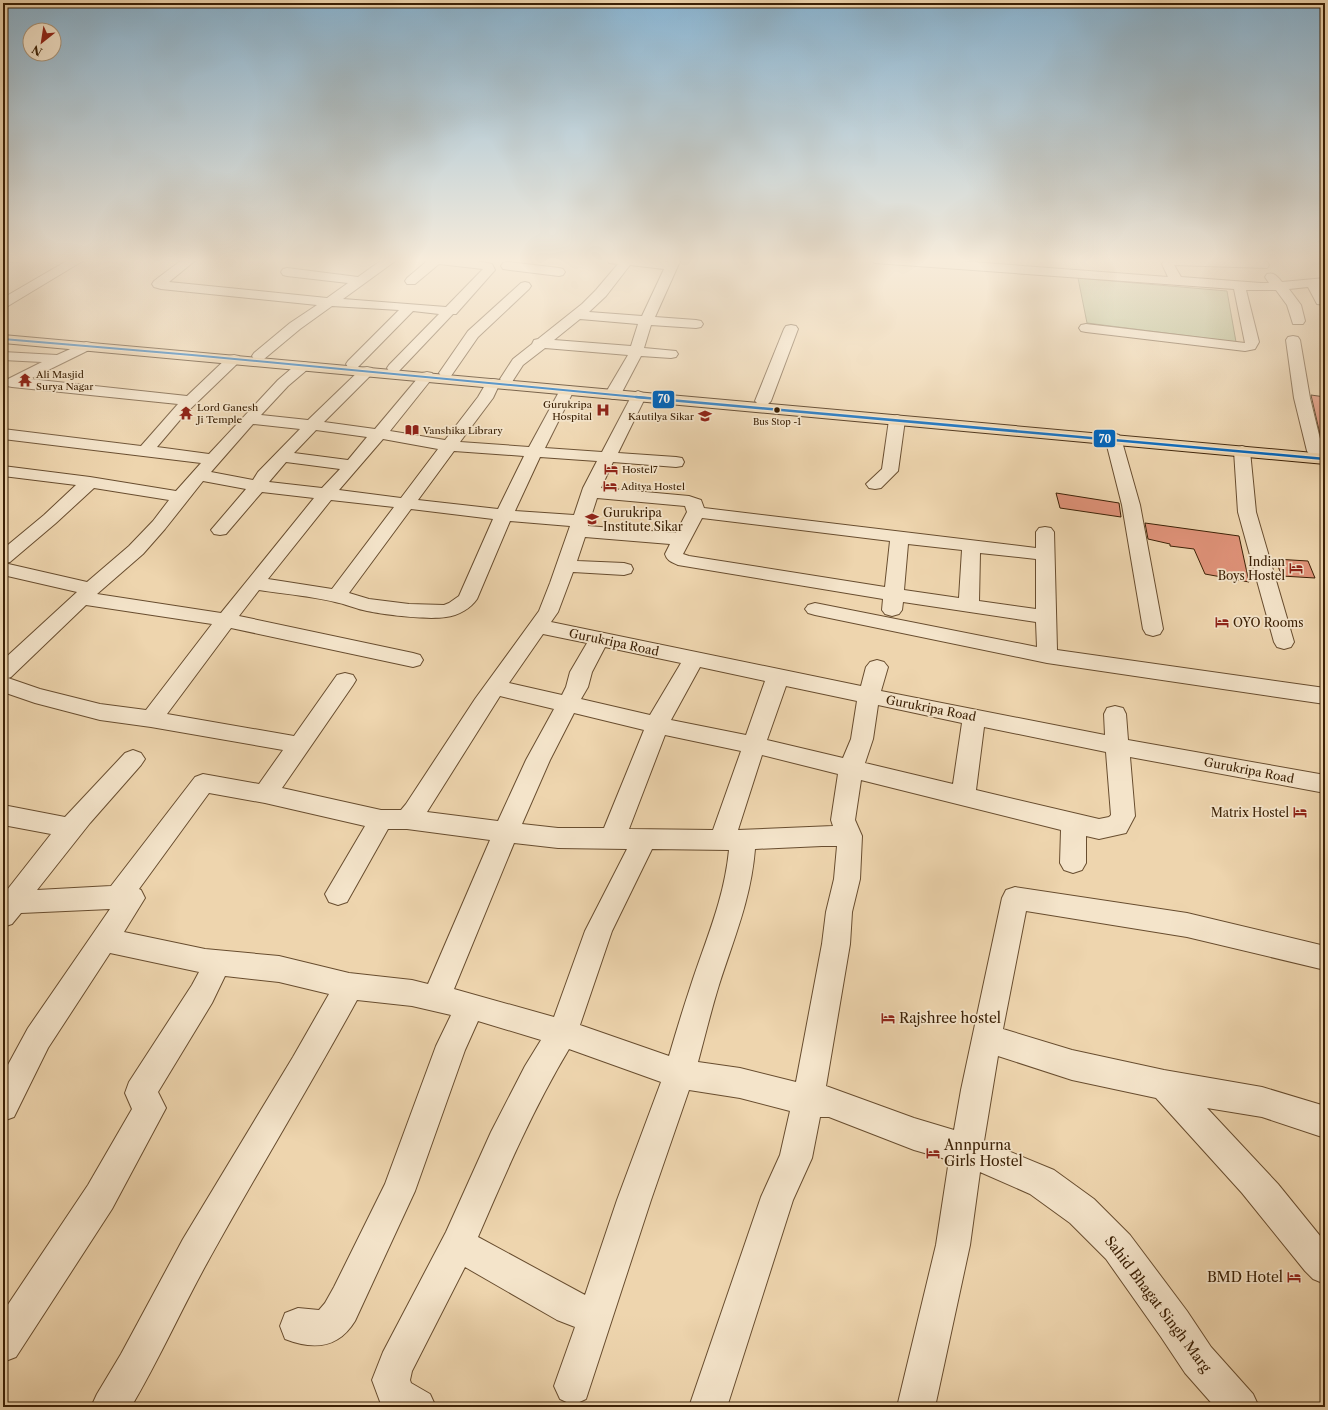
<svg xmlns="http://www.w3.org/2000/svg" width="1328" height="1410" font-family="'Libre Caslon Text',serif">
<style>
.green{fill:#b2be8f;stroke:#766f4a}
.building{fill:#e1937a;stroke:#3b2005}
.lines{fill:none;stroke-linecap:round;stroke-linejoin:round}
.minor-casing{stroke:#684d2f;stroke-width:2}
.major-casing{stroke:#3b2005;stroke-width:2}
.minor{fill:#f4e4ca;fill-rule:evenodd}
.major{fill:#eed5ae;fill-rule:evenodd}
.bus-1-far1-casing{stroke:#f4e4ca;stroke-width:4}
.bus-1-casing{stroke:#f4e4ca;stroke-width:5}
.bus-1-far1{stroke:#0065bd;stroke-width:2}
.bus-1{stroke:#0065bd;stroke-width:2.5}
.bus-dot{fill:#3b2005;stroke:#f4e4ca;stroke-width:1.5}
.labels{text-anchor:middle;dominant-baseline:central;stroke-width:3.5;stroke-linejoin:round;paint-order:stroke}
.far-bus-label{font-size:9px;fill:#3b2005;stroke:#f4e4ca}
.far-poi-label{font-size:10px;fill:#3b2005;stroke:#f4e4ca;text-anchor:start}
.poi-label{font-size:12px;fill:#3b2005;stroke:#f4e4ca;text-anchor:start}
.street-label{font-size:12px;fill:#3b2005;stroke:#f4e4ca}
.near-poi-label{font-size:14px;fill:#3b2005;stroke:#f4e4ca;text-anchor:start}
.near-street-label{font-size:14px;fill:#3b2005;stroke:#f4e4ca}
.line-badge{stroke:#f4e4ca;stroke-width:1.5}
.badge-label{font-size:11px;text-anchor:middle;font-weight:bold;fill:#fff}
</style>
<rect width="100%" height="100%" fill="#eed5ae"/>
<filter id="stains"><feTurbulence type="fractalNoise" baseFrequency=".005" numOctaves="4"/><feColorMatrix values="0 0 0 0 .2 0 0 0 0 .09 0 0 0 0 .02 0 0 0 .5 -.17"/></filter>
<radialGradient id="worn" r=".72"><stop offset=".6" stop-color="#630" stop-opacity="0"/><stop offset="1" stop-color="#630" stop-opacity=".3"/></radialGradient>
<polygon class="green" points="1078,278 1227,291 1236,342 1087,323"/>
<g class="building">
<polygon points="1311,395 1325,397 1325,452 1324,452"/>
<polygon points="1056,493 1119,503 1121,517 1060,508"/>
<polygon points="1145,523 1239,536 1249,582 1205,574 1194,549 1170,546 1170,544 1148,539"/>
<polygon points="1275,559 1308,561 1315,578 1282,576"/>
</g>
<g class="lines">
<g class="minor-casing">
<g id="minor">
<polygon points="70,259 86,259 8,306 3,307 3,298"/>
<path d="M 183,259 L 197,259 L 169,282 L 327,298 L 348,283 L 287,276 L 283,275 L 281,272 L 283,269 L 287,268 L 358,277 L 383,259 L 398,259 L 343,299 L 446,307 L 483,269 L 439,264 L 415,284 L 407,284 L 405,281 L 407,278 L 426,262 L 423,259 C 447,259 470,259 492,264 L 495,270 L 456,314 L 453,314 L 399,371 L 394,372 L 389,371 L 387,368 L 389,365 L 439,314 L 413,311 L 358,367 L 353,368 L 348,367 L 346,364 L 348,361 L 399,310 L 332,306 L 300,329 L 264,359 L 259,360 L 254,359 L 252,356 L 254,353 L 290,323 L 317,305 L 161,289 L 154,287 L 152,284 L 154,281 Z"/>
<path d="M 607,259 L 644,259 L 668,262 L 669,259 L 681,259 L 655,317 L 696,320 L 701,321 L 703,324 L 701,327 L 696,328 L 651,325 L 644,348 L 676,351 L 678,354 L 676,357 L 671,358 L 641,356 L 621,394 L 618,397 L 613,399 L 608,397 L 605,394 L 628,355 L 545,348 L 523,365 L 512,382 L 507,383 L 502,382 L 500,379 L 513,359 L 532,344 L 534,340 L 538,339 L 582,304 L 596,290 L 618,264 L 609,263 ZM 630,265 L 664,269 L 642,316 L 589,312 L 606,296 ZM 580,319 L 638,324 L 631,346 L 554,340 Z"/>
<path d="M 869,259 L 931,259 L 1168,277 L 1162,264 L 1165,259 L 1263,261 L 1267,262 L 1269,265 L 1267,268 L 1174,265 L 1181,277 L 1261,283 L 1269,283 L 1265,277 L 1267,274 C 1274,272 1277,276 1282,282 L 1325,278 L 1325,286 L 1320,286 L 1325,295 L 1325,305 L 1317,304 L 1308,287 L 1289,289 L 1301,305 L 1305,321 L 1303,324 L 1293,324 L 1287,305 L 1276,290 L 1246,290 L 1259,342 L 1255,349 L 1245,351 L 1086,332 L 1081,331 L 1079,328 L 1081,325 L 1086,324 L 1245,343 L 1234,289 L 875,263 Z"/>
<polygon points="507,262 559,268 563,269 565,272 563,275 559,276 503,269 501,266 503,263"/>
<polygon points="525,282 529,283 531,286 529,289 478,337 451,376 446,377 441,376 439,373 468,331 521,283"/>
<polygon points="791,325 796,326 798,329 771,401 768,404 763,406 758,404 755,401 784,329 786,326"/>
<polygon points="1293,336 1298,337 1300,340 1310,398 1323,451 1321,454 1315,456 1309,454 1307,451 1294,398 1286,340 1288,337"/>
<path d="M 86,342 L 91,343 L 93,346 L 91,349 L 30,379 L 187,396 L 229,356 L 234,355 L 239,356 L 241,359 L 239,362 L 185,414 L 157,447 L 209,454 L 278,380 L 298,363 L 303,362 L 308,363 L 310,366 L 308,369 L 288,386 L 261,415 L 308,420 L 362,368 L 367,367 L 372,368 L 374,371 L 372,374 L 324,422 L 375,429 L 422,373 L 427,372 L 432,373 L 434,376 L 390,431 L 445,440 L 478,397 L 488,380 L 493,379 L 498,380 L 500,383 L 493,398 L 460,442 L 529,447 L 560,390 L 562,387 L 567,386 L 572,387 L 574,390 L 545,448 L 602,452 L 633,393 L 638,391 L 643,393 L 646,396 L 618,453 L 676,457 L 682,458 L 684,462 L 682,466 L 676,467 L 613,462 L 601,488 L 689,496 L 701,500 L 704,508 L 1036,548 L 1036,532 L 1039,528 L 1045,527 L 1051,528 L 1054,532 L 1057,650 L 1325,688 L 1325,704 L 1047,663 L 815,615 L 808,613 L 805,609 L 808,605 L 815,603 L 1037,647 L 1036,622 L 903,602 L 902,610 L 899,614 L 892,616 L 885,614 L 882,610 L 883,599 L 678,565 C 672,562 667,561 665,554 L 670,544 L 585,537 L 577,561 L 624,563 L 631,565 L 633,569 L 631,573 L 624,575 L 573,572 L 558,612 L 551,622 L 861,686 L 866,667 L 870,662 L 877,660 L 884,662 L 888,667 L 881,691 L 1105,735 L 1104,714 L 1107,708 L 1115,706 L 1123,708 L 1126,714 L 1128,740 L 1325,775 L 1325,793 L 1130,757 L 1135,816 L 1126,833 L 1099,839 L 1086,836 L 1086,863 L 1082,870 L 1073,873 L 1064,870 L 1060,863 L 1061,830 L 861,780 L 855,820 L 862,836 L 860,879 L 852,912 L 850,944 L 826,1086 L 914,1118 L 954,1130 L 961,1090 L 1002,898 L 1006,890 L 1015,887 L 1187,913 L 1325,946 L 1325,970 L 1187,937 L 1026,911 L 1003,1029 L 1072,1050 L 1164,1070 L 1262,1087 L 1325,1106 L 1325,1138 L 1262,1117 L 1207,1108 L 1278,1184 L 1325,1242 L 1325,1284 L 1313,1279 L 1305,1271 L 1242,1193 L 1156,1098 L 1072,1080 L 998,1056 L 984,1141 L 1054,1170 L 1094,1199 L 1130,1235 L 1187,1311 L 1211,1347 L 1253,1394 L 1259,1407 L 1215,1407 L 1185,1373 L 1161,1337 L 1106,1259 L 1070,1223 L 1030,1194 L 980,1172 L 970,1245 L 935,1407 L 897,1407 L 936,1245 L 949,1160 L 914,1150 L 829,1117 L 820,1117 L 812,1158 L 793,1200 L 727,1407 L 689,1407 L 761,1197 L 780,1155 L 790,1111 L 740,1098 L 689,1090 L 651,1200 L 586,1399 L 573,1405 L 560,1399 L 554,1386 L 575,1327 L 557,1320 L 465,1267 L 412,1371 L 410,1380 L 411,1383 L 430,1394 L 436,1407 L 382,1407 L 372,1380 L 383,1352 L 446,1232 L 491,1132 L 525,1066 L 541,1040 L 478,1021 L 465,1050 L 415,1191 L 355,1321 C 338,1349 313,1350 285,1339 L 280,1326 L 285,1313 L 298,1308 L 319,1310 L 325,1303 L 334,1287 L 385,1184 L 436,1046 L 451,1015 L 412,1006 L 357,1000 C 309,1088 256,1174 207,1263 C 181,1310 159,1360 131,1407 L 91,1407 L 97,1394 L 121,1354 L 183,1239 L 293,1057 L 329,994 L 279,982 L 225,976 L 212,1003 L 158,1092 L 166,1108 L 112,1209 L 16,1357 L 3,1362 L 3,1312 L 88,1185 L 132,1109 L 125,1093 L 129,1082 L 192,985 L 199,972 L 110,953 L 48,1048 L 14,1117 L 3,1121 L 3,1074 L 28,1028 L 110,909 L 21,913 L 12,924 L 3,927 L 3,890 L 7,890 L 51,834 L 3,825 L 3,805 L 65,817 L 125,753 L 133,750 L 141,753 L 145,759 L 141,765 L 90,823 L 37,890 L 111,886 L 195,777 L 203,774 L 259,784 L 283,750 L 151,727 L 100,720 L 35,703 L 3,692 L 3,660 L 77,592 L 3,575 L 3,549 L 44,515 L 76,485 L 3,476 L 3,466 L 90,477 L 176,491 L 201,463 L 3,439 L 3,429 L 141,446 L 178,404 L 12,387 L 7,386 L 5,383 L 8,379 L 42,362 L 3,360 L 3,352 L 57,355 ZM 253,424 L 300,429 L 258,472 L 253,480 L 211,472 ZM 316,430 L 367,437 L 348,460 L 294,453 ZM 383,439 L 438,449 L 401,498 L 339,490 ZM 454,451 L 524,456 L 498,509 L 418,500 ZM 540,457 L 597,461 L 583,488 L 574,515 L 515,511 ZM 286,462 L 340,469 L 322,488 L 269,482 ZM 203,481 L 246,489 L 211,530 L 214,534 L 220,535 L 226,534 L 262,492 L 314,498 L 221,613 L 97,594 L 143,554 L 165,529 ZM 94,488 L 169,500 L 153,521 L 129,546 L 87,582 L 4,563 L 10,562 L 56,523 ZM 597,498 L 685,506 L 687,512 L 676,533 L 588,526 ZM 331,500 L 394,507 L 332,589 L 268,579 ZM 411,509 L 493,519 L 459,596 L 449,603 L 444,605 L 409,604 L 369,599 L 349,593 ZM 702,518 L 890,541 L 885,587 L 689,556 L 683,554 ZM 510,521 L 570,526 L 550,583 L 539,611 L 475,699 L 406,804 L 401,810 L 381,810 L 282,788 L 353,685 L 356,680 L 353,675 L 345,673 L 337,675 L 294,736 L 167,714 L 231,628 L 413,667 L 420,665 L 423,660 L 420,655 L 413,653 L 239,616 L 259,590 C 284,594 310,596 335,602 C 346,604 356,609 367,611 C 387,615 427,620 446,617 C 458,616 471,608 477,599 ZM 908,544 L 962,550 L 959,598 L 904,590 ZM 980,553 L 1036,559 L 1036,609 L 979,601 ZM 86,605 L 212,624 L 146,710 L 100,704 L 40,689 L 8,678 L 11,677 ZM 543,634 L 587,643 L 570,672 L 566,687 L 562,695 L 509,683 ZM 605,647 L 681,663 L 650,715 L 581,699 L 588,687 L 592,672 ZM 700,667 L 765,681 L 746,735 L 671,720 ZM 786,686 L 857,701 L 851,739 L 843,758 L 767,740 ZM 500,696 L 554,709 L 526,760 L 498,821 L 427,812 ZM 878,705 L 962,723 L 953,784 L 865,763 L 873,739 ZM 574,713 L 644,730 L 604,828 L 558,828 L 522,824 L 550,760 ZM 984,727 L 1106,752 L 1111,815 L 1109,817 L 1099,819 L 976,790 ZM 665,735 L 741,751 L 713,830 L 629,829 ZM 762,755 L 838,774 L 831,820 L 833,826 L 738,830 ZM 209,793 L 265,803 L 365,826 L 325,894 L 329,902 L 338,905 L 347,902 L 388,829 L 407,829 L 490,840 L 428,984 L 412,980 L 349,973 L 279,956 L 205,949 L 124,932 L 145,898 L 141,890 L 139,889 ZM 514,843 L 558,848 L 627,849 L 585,931 L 554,1017 L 454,989 ZM 822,846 L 837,846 L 834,879 L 826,912 L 822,944 L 796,1082 L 740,1068 L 698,1062 C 705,1036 711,1011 719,985 C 734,938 751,899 755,849 ZM 652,849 L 729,850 C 724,900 706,939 691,985 C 683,1009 676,1032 669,1056 L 580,1025 L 612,931 ZM 569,1049 L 661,1082 L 617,1200 L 585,1295 L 478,1237 C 506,1172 533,1109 569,1049 Z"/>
<polygon points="897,415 903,417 905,420 898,471 881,488 875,489 869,488 866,484 882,469 889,420 891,417"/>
<polygon points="1113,433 1119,435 1121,438 1140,505 1163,629 1160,634 1153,636 1146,634 1143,629 1122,505 1105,438 1107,435"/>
<polygon points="1242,446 1248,448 1250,451 1256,512 1294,642 1291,647 1284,649 1277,647 1274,642 1238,512 1234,451 1236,448"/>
</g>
</g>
<g class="major-casing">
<polygon id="major" points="3,335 1325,454 1325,464 3,343"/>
</g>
<use href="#minor" class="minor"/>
<use href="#major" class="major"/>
<g class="bus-1-far1-casing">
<polyline id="bus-1-far1" points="3,339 192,355 647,398"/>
</g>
<g class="bus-1-casing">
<polyline id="bus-1" points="636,397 1325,459"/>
</g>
<use href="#bus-1-far1" class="bus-1-far1"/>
<use href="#bus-1" class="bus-1"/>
</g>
<linearGradient id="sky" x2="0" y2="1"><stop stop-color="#89b5d3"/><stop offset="0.57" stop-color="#f7ecdb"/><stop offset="1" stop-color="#f7ecdb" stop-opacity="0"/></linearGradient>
<rect width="1328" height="457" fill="url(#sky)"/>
<defs>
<g id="temple-bare" transform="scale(1.08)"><path d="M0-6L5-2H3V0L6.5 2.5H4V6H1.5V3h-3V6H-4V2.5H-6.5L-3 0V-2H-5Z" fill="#8f2418" stroke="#f4e4ca" stroke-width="2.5" paint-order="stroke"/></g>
<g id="hospital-bare" transform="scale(1.08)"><path d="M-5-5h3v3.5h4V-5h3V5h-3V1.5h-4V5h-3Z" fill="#8f2418" stroke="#f4e4ca" stroke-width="2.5" paint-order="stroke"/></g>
<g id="school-bare" transform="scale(1.08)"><path d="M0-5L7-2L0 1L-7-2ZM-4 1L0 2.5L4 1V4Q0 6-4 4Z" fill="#8f2418" stroke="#f4e4ca" stroke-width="2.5" paint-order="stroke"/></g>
<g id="library-bare" transform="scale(1.08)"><path d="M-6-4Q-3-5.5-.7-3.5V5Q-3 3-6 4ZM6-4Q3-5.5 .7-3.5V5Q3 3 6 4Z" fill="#8f2418" stroke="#f4e4ca" stroke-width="2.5" paint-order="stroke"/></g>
<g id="hotel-bare" transform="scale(1.08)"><path d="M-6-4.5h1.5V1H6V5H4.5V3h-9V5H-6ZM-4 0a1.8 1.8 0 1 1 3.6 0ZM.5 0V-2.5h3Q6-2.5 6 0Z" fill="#8f2418" stroke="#f4e4ca" stroke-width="2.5" paint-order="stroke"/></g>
</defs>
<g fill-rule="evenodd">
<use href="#temple-bare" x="25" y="380"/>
<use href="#hospital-bare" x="603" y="410"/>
<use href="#temple-bare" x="186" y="413"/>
<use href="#school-bare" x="705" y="416"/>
<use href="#library-bare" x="412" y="430"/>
<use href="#hotel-bare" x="611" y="469"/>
<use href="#hotel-bare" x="610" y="486"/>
<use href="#school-bare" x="592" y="519"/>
<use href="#hotel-bare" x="1296" y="568"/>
<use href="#hotel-bare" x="1222" y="622"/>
<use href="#hotel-bare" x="1300" y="812"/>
<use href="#hotel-bare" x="888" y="1018"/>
<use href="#hotel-bare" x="933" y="1153"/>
<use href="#hotel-bare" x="1294" y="1277"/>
</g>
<circle class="bus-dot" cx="777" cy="410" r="3.5"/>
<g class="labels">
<g class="far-bus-label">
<text x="777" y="421">Bus Stop -1</text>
</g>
<g class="far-poi-label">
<text x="36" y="374">Ali Masjid<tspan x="36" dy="12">Surya Nagar</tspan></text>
<text x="592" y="404" text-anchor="end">Gurukripa<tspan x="592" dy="12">Hospital</tspan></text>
<text x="197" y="407">Lord Ganesh<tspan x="197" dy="12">Ji Temple</tspan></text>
<text x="694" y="416" text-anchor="end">Kautilya Sikar</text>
<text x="423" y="430">Vanshika Library</text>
<text x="622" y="469">Hostel7</text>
<text x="621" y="486">Aditya Hostel</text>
</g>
<g class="poi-label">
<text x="603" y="512">Gurukripa<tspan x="603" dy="14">Institute Sikar</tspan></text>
<text x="1285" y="561" text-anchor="end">Indian<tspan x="1285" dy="14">Boys Hostel</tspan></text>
<text x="1233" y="622">OYO Rooms</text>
<text x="1289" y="812" text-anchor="end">Matrix Hostel</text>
</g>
<g class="street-label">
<text transform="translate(614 642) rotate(12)">Gurukripa Road</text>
<text transform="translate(931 708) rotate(11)">Gurukripa Road</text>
<text transform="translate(1249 770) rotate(11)">Gurukripa Road</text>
</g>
<g class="near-poi-label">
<text x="899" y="1018">Rajshree hostel</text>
<text x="944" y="1145">Annpurna<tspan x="944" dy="16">Girls Hostel</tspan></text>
<text x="1283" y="1277" text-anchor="end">BMD Hotel</text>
</g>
<g class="near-street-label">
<text transform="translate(1158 1304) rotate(53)">Sahid Bhagat Singh Marg</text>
</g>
</g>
<g class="line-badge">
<rect x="652" y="390" width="23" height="19" rx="4" fill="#0065bd"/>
<rect x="1093" y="429" width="23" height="19" rx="4" fill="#0065bd"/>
</g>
<g class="badge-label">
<text x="664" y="403">70</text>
<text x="1105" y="443">70</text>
</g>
<rect width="1328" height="1410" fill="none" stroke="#eed5ae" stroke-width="16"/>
<rect x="4" y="4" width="1320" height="1402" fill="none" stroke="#3b2005" stroke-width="2"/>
<rect x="8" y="8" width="1312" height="1394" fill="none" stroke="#3b2005"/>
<g transform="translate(42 42) rotate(210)"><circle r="19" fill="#f4e4ca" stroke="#aa967b"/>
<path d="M0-3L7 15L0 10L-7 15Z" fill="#8f2418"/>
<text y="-6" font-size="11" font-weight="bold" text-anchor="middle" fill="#3b2005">N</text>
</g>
<rect width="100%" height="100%" filter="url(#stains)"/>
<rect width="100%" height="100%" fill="url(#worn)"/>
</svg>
